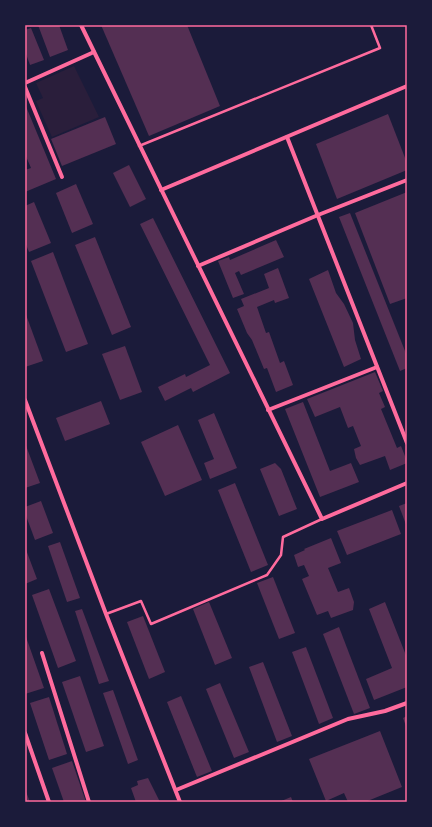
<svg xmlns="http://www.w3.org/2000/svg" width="432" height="827" font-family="'Fira Sans',sans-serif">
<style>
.green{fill:#2a1e3b}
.building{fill:#542f53}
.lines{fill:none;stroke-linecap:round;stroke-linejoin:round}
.service{stroke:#ff6b9d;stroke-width:2.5}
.minor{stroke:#ff6b9d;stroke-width:4}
.neatline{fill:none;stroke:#ff6b9d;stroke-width:1.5}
</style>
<rect width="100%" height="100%" fill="#1b1b3a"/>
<polygon class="green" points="74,66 99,117 52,137 36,101 43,98 36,83"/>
<g class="building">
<polygon points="38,25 59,25 68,50 50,57"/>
<polygon points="101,25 187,25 220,106 149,136"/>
<polygon points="31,28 44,60 30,65 25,51 25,30"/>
<polygon points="25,104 56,179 25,192 25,170 31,168 25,154"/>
<polygon points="388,114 407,163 407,170 337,199 316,144"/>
<polygon points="105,117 116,144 62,166 51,139"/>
<polygon points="129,165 146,199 130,207 113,173"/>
<polygon points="76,184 93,224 72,233 56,193"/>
<polygon points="407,192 407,298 390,304 355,213"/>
<polygon points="34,202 51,243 29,252 25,242 25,206"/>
<polygon points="350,213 407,356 407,368 400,371 339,217"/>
<polygon points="153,218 230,373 193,392 191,388 165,401 158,387 185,374 186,377 210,365 140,224"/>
<polygon points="95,237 131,327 112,335 75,245"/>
<polygon points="276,240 284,257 241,275 239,271 235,273 244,294 233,298 218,261 229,257 230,260"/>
<polygon points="53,252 88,344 66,352 31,261"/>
<polygon points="278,268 289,298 275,303 274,300 257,307 266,333 269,332 280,363 284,361 293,385 276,392 267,368 264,369 252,340 247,333 237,309 244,306 241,299 269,288 264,274"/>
<polygon points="328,270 336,293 344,304 353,323 355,340 361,359 344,367 309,279"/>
<polygon points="25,312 43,361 25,367"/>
<polygon points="125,346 142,392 120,400 102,354"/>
<polygon points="375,372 383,391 379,393 385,407 381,409 397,448 401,446 407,461 407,463 390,470 385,456 360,465 356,458 354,449 361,446 353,426 348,428 340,407 315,417 307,399"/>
<polygon points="101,401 110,424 65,441 56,418"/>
<polygon points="303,402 330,471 351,463 359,482 320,497 285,409"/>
<polygon points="214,413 237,468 210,479 204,463 214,459 198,420"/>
<polygon points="178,425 202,480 165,496 141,442"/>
<polygon points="25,443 40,483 25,488"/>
<polygon points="275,463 281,469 297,509 279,516 260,469"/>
<polygon points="235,483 268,565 251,572 218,490"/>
<polygon points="41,501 53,533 35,540 25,513 25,507"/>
<polygon points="407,503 407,527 399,506"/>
<polygon points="392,510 401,534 347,555 337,531"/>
<polygon points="331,538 341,563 328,568 338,592 349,588 354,602 353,610 331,618 328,611 317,615 302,579 309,576 304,565 298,567 294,555 305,550 304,549"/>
<polygon points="60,542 80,598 67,602 48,546"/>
<polygon points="25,547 37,579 25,584"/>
<polygon points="273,577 295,633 279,639 257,583"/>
<polygon points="49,589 76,661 58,668 32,595"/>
<polygon points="209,602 232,658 215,665 193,609"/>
<polygon points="385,602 407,658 407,687 374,700 366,679 392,668 369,609"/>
<polygon points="82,609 109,681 99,684 75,611"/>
<polygon points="143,616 165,672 149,679 127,622"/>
<polygon points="339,627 370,708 354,714 323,634"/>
<polygon points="25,634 44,688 25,694"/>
<polygon points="306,647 333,718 319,724 292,652"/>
<polygon points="263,662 292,736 277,742 249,667"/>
<polygon points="80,676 104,746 86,752 62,682"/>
<polygon points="220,683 249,752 234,758 206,689"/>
<polygon points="113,690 138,760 128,764 103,693"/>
<polygon points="181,696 212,771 197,777 167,702"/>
<polygon points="49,697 67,754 49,760 30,703"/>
<polygon points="407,716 407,729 403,718"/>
<polygon points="380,731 402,787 365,802 348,802 344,793 326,801 309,759"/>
<polygon points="72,761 86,802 64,802 52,768"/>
<polygon points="148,778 160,802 136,802 131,788 138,785 137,781"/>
<polygon points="25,789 30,802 25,802"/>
<polygon points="291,797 293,802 279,802"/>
</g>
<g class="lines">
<g class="service">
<polyline points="139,146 380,48 371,25"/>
<polyline points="106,614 141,601 151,624 267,575 281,555 283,537 322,519"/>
</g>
<g class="minor">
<polyline points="81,25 322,519 407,483"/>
<polyline points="25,83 94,52"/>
<polyline points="25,87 62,177"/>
<polyline points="287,137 407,443"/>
<polyline points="161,190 407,86"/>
<polyline points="198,266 318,215 407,180"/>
<polyline points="25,400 106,614 180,802"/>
<polyline points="268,410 377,367"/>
<polyline points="42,653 89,802"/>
<polyline points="25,733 49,802"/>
<polyline points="176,790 348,719 385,711 407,703"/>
</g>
</g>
<rect width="432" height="827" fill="none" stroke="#1b1b3a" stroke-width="52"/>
<rect x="26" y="26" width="380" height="775" class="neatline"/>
</svg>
